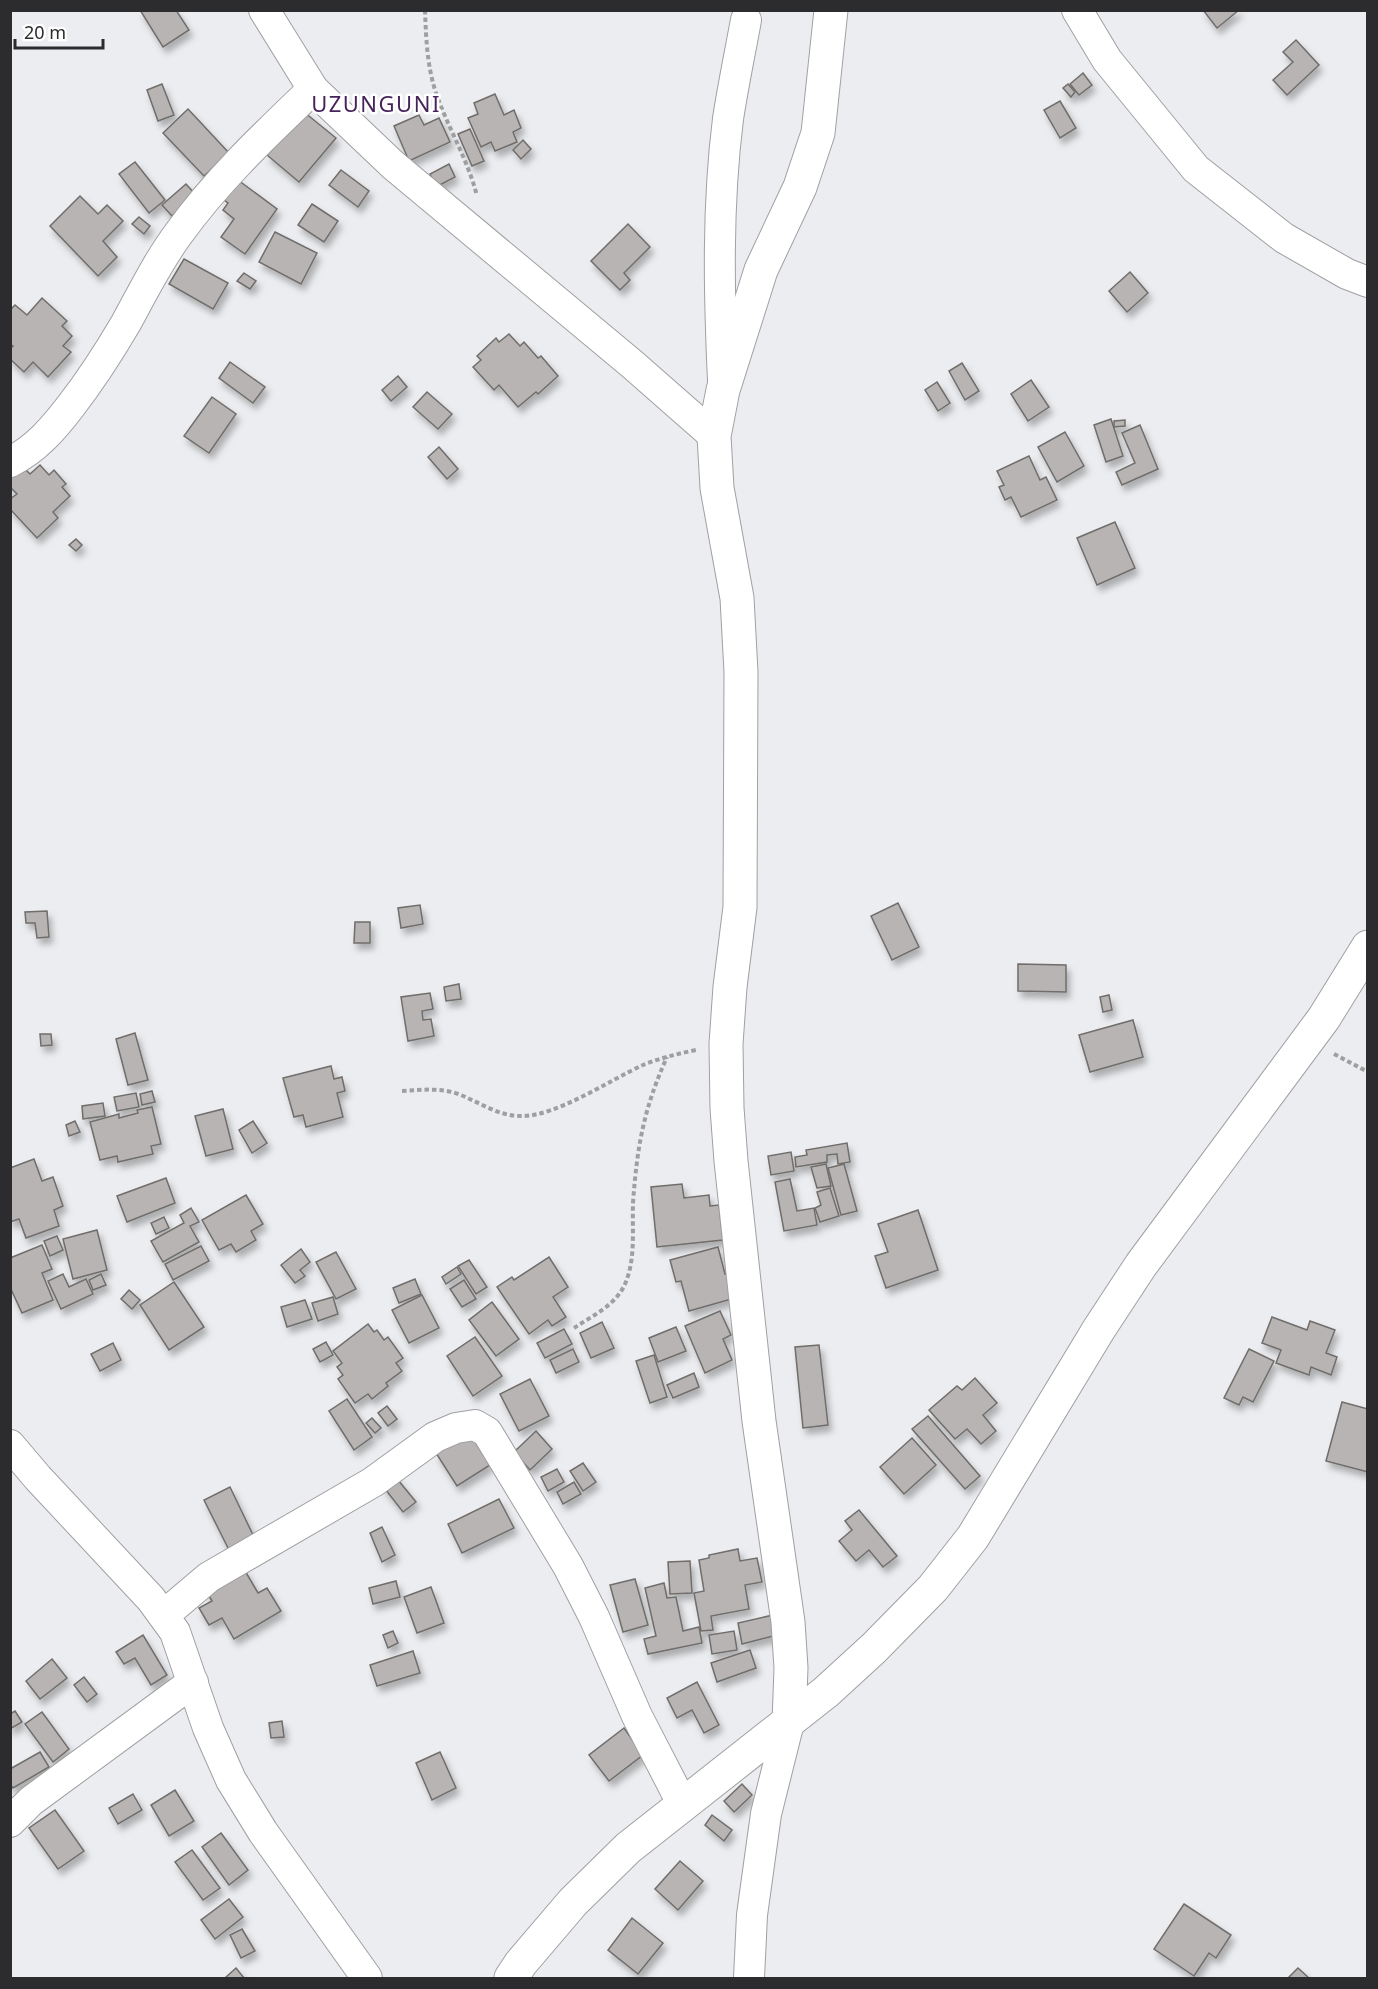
<svg xmlns="http://www.w3.org/2000/svg" width="1378" height="1989" font-family="'Noto Sans',sans-serif">
<style>
.building{fill:#b7b4b3;stroke:#706d6b;stroke-width:1.5;filter:url(#shadow)}
.lines{fill:none;stroke-linecap:round;stroke-linejoin:round}
.street-casing{stroke:#a0a0a3;stroke-width:32}
.secondary-casing{stroke:#a0a0a3;stroke-width:35}
.path{stroke:#9e9fa1;stroke-width:4;stroke-dasharray:4.5 3;stroke-linecap:butt}
.street{stroke:#fff;stroke-width:30}
.secondary{stroke:#fff;stroke-width:33}
.labels{text-anchor:middle;dominant-baseline:central;stroke-width:5;stroke-linejoin:round;paint-order:stroke}
.quarter-label{font-size:22px;letter-spacing:1.5px;fill:#46245b;stroke:#fff}
</style>
<defs>
<filter id="shadow"><feDropShadow dx="3.5" dy="6" stdDeviation="3" flood-color="#0004"/></filter>
</defs>
<rect width="100%" height="100%" fill="#ecedf0"/>
<g class="building">
<polygon points="140,10 176,10 189,30 163,47"/>
<polygon points="1203,10 1239,10 1217,28"/>
<polygon points="1296,40 1319,65 1287,95 1273,80 1293,62 1283,52"/>
<polygon points="1083,73 1092,85 1079,95 1070,84"/>
<polygon points="162,84 174,115 158,121 147,90"/>
<polygon points="1068,84 1075,92 1071,97 1063,88"/>
<polygon points="495,94 504,115 514,110 521,128 513,132 517,142 495,151 491,142 481,147 468,118 478,114 474,103"/>
<polygon points="1060,101 1076,128 1060,138 1044,110"/>
<polygon points="188,109 229,153 204,176 163,133"/>
<polygon points="304,112 336,138 299,182 267,155"/>
<polygon points="419,115 424,125 439,118 450,142 409,161 394,126"/>
<polygon points="470,129 484,161 472,166 458,134"/>
<polygon points="523,140 531,149 521,159 513,150"/>
<polygon points="135,162 165,200 149,213 119,174"/>
<polygon points="449,164 455,177 436,187 430,174"/>
<polygon points="341,170 369,191 358,207 329,185"/>
<polygon points="238,180 277,209 245,254 221,237 234,219 223,210 228,203 224,200"/>
<polygon points="186,184 196,195 172,216 162,205"/>
<polygon points="80,196 98,214 107,205 123,221 103,241 117,257 98,276 50,226"/>
<polygon points="312,204 338,221 324,242 298,225"/>
<polygon points="139,217 150,226 144,234 132,224"/>
<polygon points="628,224 650,247 624,273 630,280 620,290 591,261"/>
<polygon points="275,232 317,253 301,284 259,262"/>
<polygon points="184,259 228,283 213,309 169,284"/>
<polygon points="1130,272 1148,293 1127,312 1109,291"/>
<polygon points="244,273 256,281 250,289 237,281"/>
<polygon points="42,298 67,321 62,326 72,336 63,346 71,352 48,377 33,362 24,372 10,359 10,349 13,346 10,344 10,310 15,305 27,315"/>
<polygon points="509,334 520,346 524,342 538,358 541,356 558,376 538,394 536,392 518,407 499,385 494,390 473,367 481,360 477,356 496,338 499,342"/>
<polygon points="230,362 265,387 253,403 219,378"/>
<polygon points="962,363 979,391 965,400 949,371"/>
<polygon points="398,376 407,387 391,401 382,390"/>
<polygon points="1031,380 1049,407 1028,421 1011,394"/>
<polygon points="937,382 950,403 938,411 925,390"/>
<polygon points="427,392 452,414 438,429 413,407"/>
<polygon points="212,397 236,414 209,453 184,436"/>
<polygon points="1111,419 1123,456 1106,462 1094,425"/>
<polygon points="1125,420 1125,426 1114,427 1114,421"/>
<polygon points="1140,425 1158,469 1122,485 1116,472 1135,463 1122,433"/>
<polygon points="1065,432 1084,466 1057,482 1038,447"/>
<polygon points="439,447 458,469 447,479 428,457"/>
<polygon points="1029,456 1040,480 1046,477 1057,500 1021,517 1011,497 1005,500 999,487 1004,485 997,471"/>
<polygon points="40,465 49,475 54,470 66,484 62,487 70,496 53,512 58,518 37,538 10,509 10,499 17,494 10,487 10,477 22,466 30,474"/>
<polygon points="1115,522 1135,568 1097,585 1077,538"/>
<polygon points="76,539 82,545 76,551 69,545"/>
<polygon points="898,903 919,947 892,960 871,916"/>
<polygon points="420,905 423,924 401,928 398,908"/>
<polygon points="47,911 49,937 37,938 35,923 26,923 25,912"/>
<polygon points="355,922 370,922 370,943 354,943"/>
<polygon points="1018,964 1066,965 1066,992 1018,991"/>
<polygon points="459,984 461,999 446,1001 444,987"/>
<polygon points="430,993 433,1009 422,1011 423,1020 431,1019 434,1036 408,1041 401,997"/>
<polygon points="1109,995 1112,1010 1103,1012 1100,997"/>
<polygon points="1133,1020 1143,1057 1090,1072 1079,1035"/>
<polygon points="135,1033 148,1080 128,1085 116,1039"/>
<polygon points="40,1034 51,1034 52,1045 41,1046"/>
<polygon points="331,1066 334,1079 342,1077 345,1091 337,1093 343,1117 306,1127 303,1115 294,1117 283,1078"/>
<polygon points="152,1091 155,1102 142,1105 140,1094"/>
<polygon points="136,1093 139,1107 117,1111 114,1097"/>
<polygon points="103,1103 105,1116 83,1119 82,1106"/>
<polygon points="152,1107 161,1144 151,1146 153,1154 118,1162 117,1156 100,1160 90,1122 119,1114 119,1118 138,1113 137,1110"/>
<polygon points="223,1109 233,1149 206,1156 195,1116"/>
<polygon points="75,1121 80,1132 69,1136 66,1125"/>
<polygon points="253,1121 267,1143 252,1153 239,1130"/>
<polygon points="847,1143 850,1162 838,1164 837,1154 827,1155 827,1162 796,1167 795,1157 807,1155 806,1150"/>
<polygon points="791,1152 794,1171 771,1175 768,1156"/>
<polygon points="34,1159 42,1181 53,1177 63,1206 54,1210 59,1226 26,1238 19,1219 10,1222 10,1168"/>
<polygon points="826,1164 831,1186 817,1188 811,1167"/>
<polygon points="844,1164 857,1211 841,1215 828,1168"/>
<polygon points="166,1178 175,1203 127,1222 117,1196"/>
<polygon points="790,1179 797,1211 814,1208 817,1225 784,1231 775,1182"/>
<polygon points="682,1184 684,1198 709,1195 710,1206 719,1205 723,1240 657,1247 651,1187"/>
<polygon points="830,1188 839,1216 820,1222 815,1208 821,1205 817,1192"/>
<polygon points="246,1195 263,1224 251,1231 256,1240 236,1252 231,1244 219,1250 202,1220"/>
<polygon points="191,1208 199,1222 190,1226 199,1242 163,1262 151,1241 184,1223 180,1215"/>
<polygon points="918,1210 938,1270 886,1288 875,1256 888,1252 878,1224"/>
<polygon points="164,1217 169,1228 156,1234 151,1223"/>
<polygon points="97,1230 107,1270 73,1279 63,1239"/>
<polygon points="57,1236 63,1250 50,1256 44,1241"/>
<polygon points="42,1245 52,1269 42,1273 53,1300 22,1313 10,1287 10,1258"/>
<polygon points="201,1246 209,1261 173,1280 165,1264"/>
<polygon points="718,1247 725,1274 728,1273 735,1298 689,1311 681,1281 676,1282 670,1260"/>
<polygon points="301,1249 310,1262 300,1270 305,1276 295,1283 281,1265"/>
<polygon points="336,1252 356,1289 336,1299 316,1262"/>
<polygon points="549,1257 568,1287 553,1297 566,1317 552,1326 548,1320 529,1334 497,1287 512,1277 514,1280"/>
<polygon points="469,1260 487,1287 476,1294 458,1266"/>
<polygon points="457,1267 461,1274 446,1284 442,1277"/>
<polygon points="63,1274 69,1287 86,1279 93,1294 61,1309 48,1281"/>
<polygon points="101,1274 106,1285 93,1290 89,1280"/>
<polygon points="415,1279 421,1294 399,1303 393,1288"/>
<polygon points="464,1280 476,1299 462,1307 450,1289"/>
<polygon points="174,1282 204,1327 169,1350 140,1305"/>
<polygon points="129,1290 140,1300 132,1309 121,1299"/>
<polygon points="422,1295 439,1328 409,1343 392,1310"/>
<polygon points="333,1297 338,1314 318,1321 312,1303"/>
<polygon points="305,1300 312,1319 287,1327 281,1307"/>
<polygon points="492,1302 519,1339 496,1356 469,1320"/>
<polygon points="720,1311 731,1335 723,1339 732,1360 705,1373 685,1326"/>
<polygon points="1272,1317 1307,1330 1310,1321 1335,1330 1326,1353 1337,1357 1331,1375 1311,1367 1309,1375 1276,1363 1281,1350 1262,1343"/>
<polygon points="602,1322 614,1348 591,1358 580,1333"/>
<polygon points="368,1324 374,1332 377,1330 384,1340 388,1337 403,1358 396,1363 402,1371 386,1383 388,1386 372,1399 368,1394 355,1403 338,1379 343,1375 337,1367 342,1363 333,1351"/>
<polygon points="676,1327 686,1351 658,1362 649,1338"/>
<polygon points="564,1329 572,1344 545,1358 537,1343"/>
<polygon points="475,1337 502,1376 473,1396 447,1356"/>
<polygon points="326,1342 333,1355 320,1362 313,1349"/>
<polygon points="113,1343 121,1360 100,1371 91,1354"/>
<polygon points="819,1345 828,1425 803,1428 795,1347"/>
<polygon points="573,1349 579,1362 556,1373 550,1360"/>
<polygon points="1249,1349 1274,1361 1253,1402 1243,1397 1239,1405 1224,1398"/>
<polygon points="654,1355 667,1397 650,1403 636,1361"/>
<polygon points="694,1373 699,1387 673,1398 667,1385"/>
<polygon points="975,1378 997,1403 983,1415 996,1431 981,1444 967,1429 955,1439 929,1410 957,1386 962,1390"/>
<polygon points="530,1379 549,1416 519,1431 500,1394"/>
<polygon points="347,1399 372,1437 354,1450 329,1411"/>
<polygon points="1342,1402 1368,1409 1368,1472 1326,1461"/>
<polygon points="387,1406 397,1419 388,1426 378,1413"/>
<polygon points="928,1416 980,1476 965,1489 912,1429"/>
<polygon points="372,1418 381,1428 375,1433 366,1423"/>
<polygon points="536,1431 552,1449 530,1470 514,1452"/>
<polygon points="469,1432 490,1465 457,1486 436,1453"/>
<polygon points="912,1438 936,1465 904,1494 880,1467"/>
<polygon points="583,1463 596,1482 583,1491 570,1471"/>
<polygon points="557,1469 564,1482 548,1491 541,1477"/>
<polygon points="394,1475 416,1502 403,1512 382,1485"/>
<polygon points="574,1482 581,1494 563,1504 557,1492"/>
<polygon points="230,1487 254,1537 229,1550 204,1500"/>
<polygon points="499,1499 514,1528 462,1553 448,1524"/>
<polygon points="859,1510 897,1556 883,1567 869,1550 856,1561 839,1541 852,1530 845,1521"/>
<polygon points="382,1527 395,1555 382,1562 370,1533"/>
<polygon points="738,1549 740,1561 757,1558 762,1582 745,1585 749,1609 711,1616 713,1630 701,1631 694,1593 704,1591 699,1560 709,1558 709,1555"/>
<polygon points="690,1561 692,1593 670,1594 668,1562"/>
<polygon points="244,1569 258,1593 267,1588 281,1611 234,1639 222,1618 209,1625 199,1608 212,1601 206,1591"/>
<polygon points="635,1579 648,1625 623,1632 610,1585"/>
<polygon points="396,1581 400,1597 373,1604 369,1588"/>
<polygon points="664,1583 667,1598 676,1597 683,1631 699,1627 702,1643 648,1654 644,1639 656,1636 645,1588"/>
<polygon points="431,1587 444,1623 417,1633 404,1597"/>
<polygon points="773,1615 777,1635 742,1644 738,1623"/>
<polygon points="393,1631 398,1643 388,1648 383,1635"/>
<polygon points="734,1631 737,1650 712,1654 709,1635"/>
<polygon points="143,1635 167,1675 151,1685 135,1658 124,1664 116,1652"/>
<polygon points="750,1650 756,1668 717,1682 711,1663"/>
<polygon points="413,1651 420,1673 377,1686 370,1665"/>
<polygon points="52,1659 67,1678 40,1699 26,1681"/>
<polygon points="84,1677 97,1694 87,1702 74,1685"/>
<polygon points="697,1682 719,1725 704,1733 692,1710 677,1718 667,1698"/>
<polygon points="15,1711 22,1722 10,1729 10,1714"/>
<polygon points="42,1712 69,1749 53,1762 25,1724"/>
<polygon points="282,1721 284,1737 271,1738 269,1723"/>
<polygon points="624,1728 643,1755 609,1781 589,1755"/>
<polygon points="40,1752 49,1767 13,1788 10,1784 10,1769"/>
<polygon points="440,1752 456,1788 432,1800 416,1763"/>
<polygon points="742,1784 752,1795 734,1812 724,1801"/>
<polygon points="175,1790 194,1821 169,1836 151,1805"/>
<polygon points="133,1794 142,1810 118,1824 109,1808"/>
<polygon points="55,1810 84,1851 58,1869 29,1828"/>
<polygon points="712,1815 732,1830 724,1841 705,1825"/>
<polygon points="221,1833 248,1870 229,1885 202,1847"/>
<polygon points="192,1850 220,1888 203,1900 175,1862"/>
<polygon points="680,1861 703,1881 678,1910 655,1889"/>
<polygon points="229,1899 243,1917 215,1939 201,1920"/>
<polygon points="1184,1904 1231,1935 1216,1958 1209,1953 1194,1976 1154,1949"/>
<polygon points="632,1918 663,1943 638,1974 608,1950"/>
<polygon points="242,1929 255,1951 241,1958 230,1935"/>
<polygon points="236,1968 244,1978 225,1978"/>
<polygon points="1298,1968 1309,1978 1288,1978"/>
</g>
<g class="lines">
<g class="street-casing">
<g id="street">
<polyline points="264,10 313,89 393,165 632,364 714,436"/>
<polyline points="1077,10 1107,60 1196,169 1284,238 1347,274 1368,282"/>
<path d="M 723,381 C 719,294 717,206 728,119 C 733,86 740,53 746,20"/>
<path d="M 10,462 C 36,449 53,429 70,407 C 91,380 109,352 126,323 C 143,292 158,261 179,233 C 217,180 266,134 313,89"/>
<polyline points="10,1445 38,1478 151,1599 175,1632 208,1728 231,1780 263,1832 367,1978"/>
<polyline points="164,1615 209,1577 373,1482 435,1437 456,1428 475,1425 487,1432 568,1566 594,1617 637,1716 683,1805"/>
<polyline points="10,1822 31,1801 193,1682"/>
<polyline points="749,1978 752,1915 766,1814 789,1722"/>
</g>
</g>
<g class="secondary-casing">
<g id="secondary">
<polyline points="789,1722 791,1668 788,1622 759,1421 731,1161 727,1108 726,1044 730,987 740,907 741,672 737,598 717,488 714,436 723,390 761,270 800,187 818,133 831,10"/>
<polyline points="511,1978 521,1963 573,1902 628,1848 826,1692 874,1648 933,1588 973,1537 1099,1329 1141,1265 1324,1018 1368,947"/>
</g>
</g>
<g class="path">
<path d="M 425,10 C 426,38 427,66 436,93 C 448,128 468,160 477,196"/>
<polyline points="1334,1054 1368,1072"/>
<path d="M 402,1091 C 419,1090 435,1088 452,1092 C 476,1099 495,1116 521,1116 C 555,1117 610,1080 643,1065 C 660,1058 677,1054 696,1050"/>
<path d="M 574,1328 C 592,1316 616,1305 625,1284 C 636,1259 632,1230 633,1203 C 637,1146 644,1108 667,1057"/>
</g>
<use href="#street" class="street"/>
<use href="#secondary" class="secondary"/>
</g>
<g class="labels">
<g class="quarter-label">
<text x="376" y="103">UZUNGUNI</text>
</g>
</g>
<rect width="1378" height="1989" fill="none" stroke="#2c2c2e" stroke-width="24"/>
<path d="M15 39v9h88v-9" fill="none" stroke="#2c2c2e" stroke-width="3"/>
<text x="24" y="39" font-size="18" fill="#2c2c2e" stroke="#ffffff" stroke-width="4.5" paint-order="stroke">20 m</text>
</svg>
